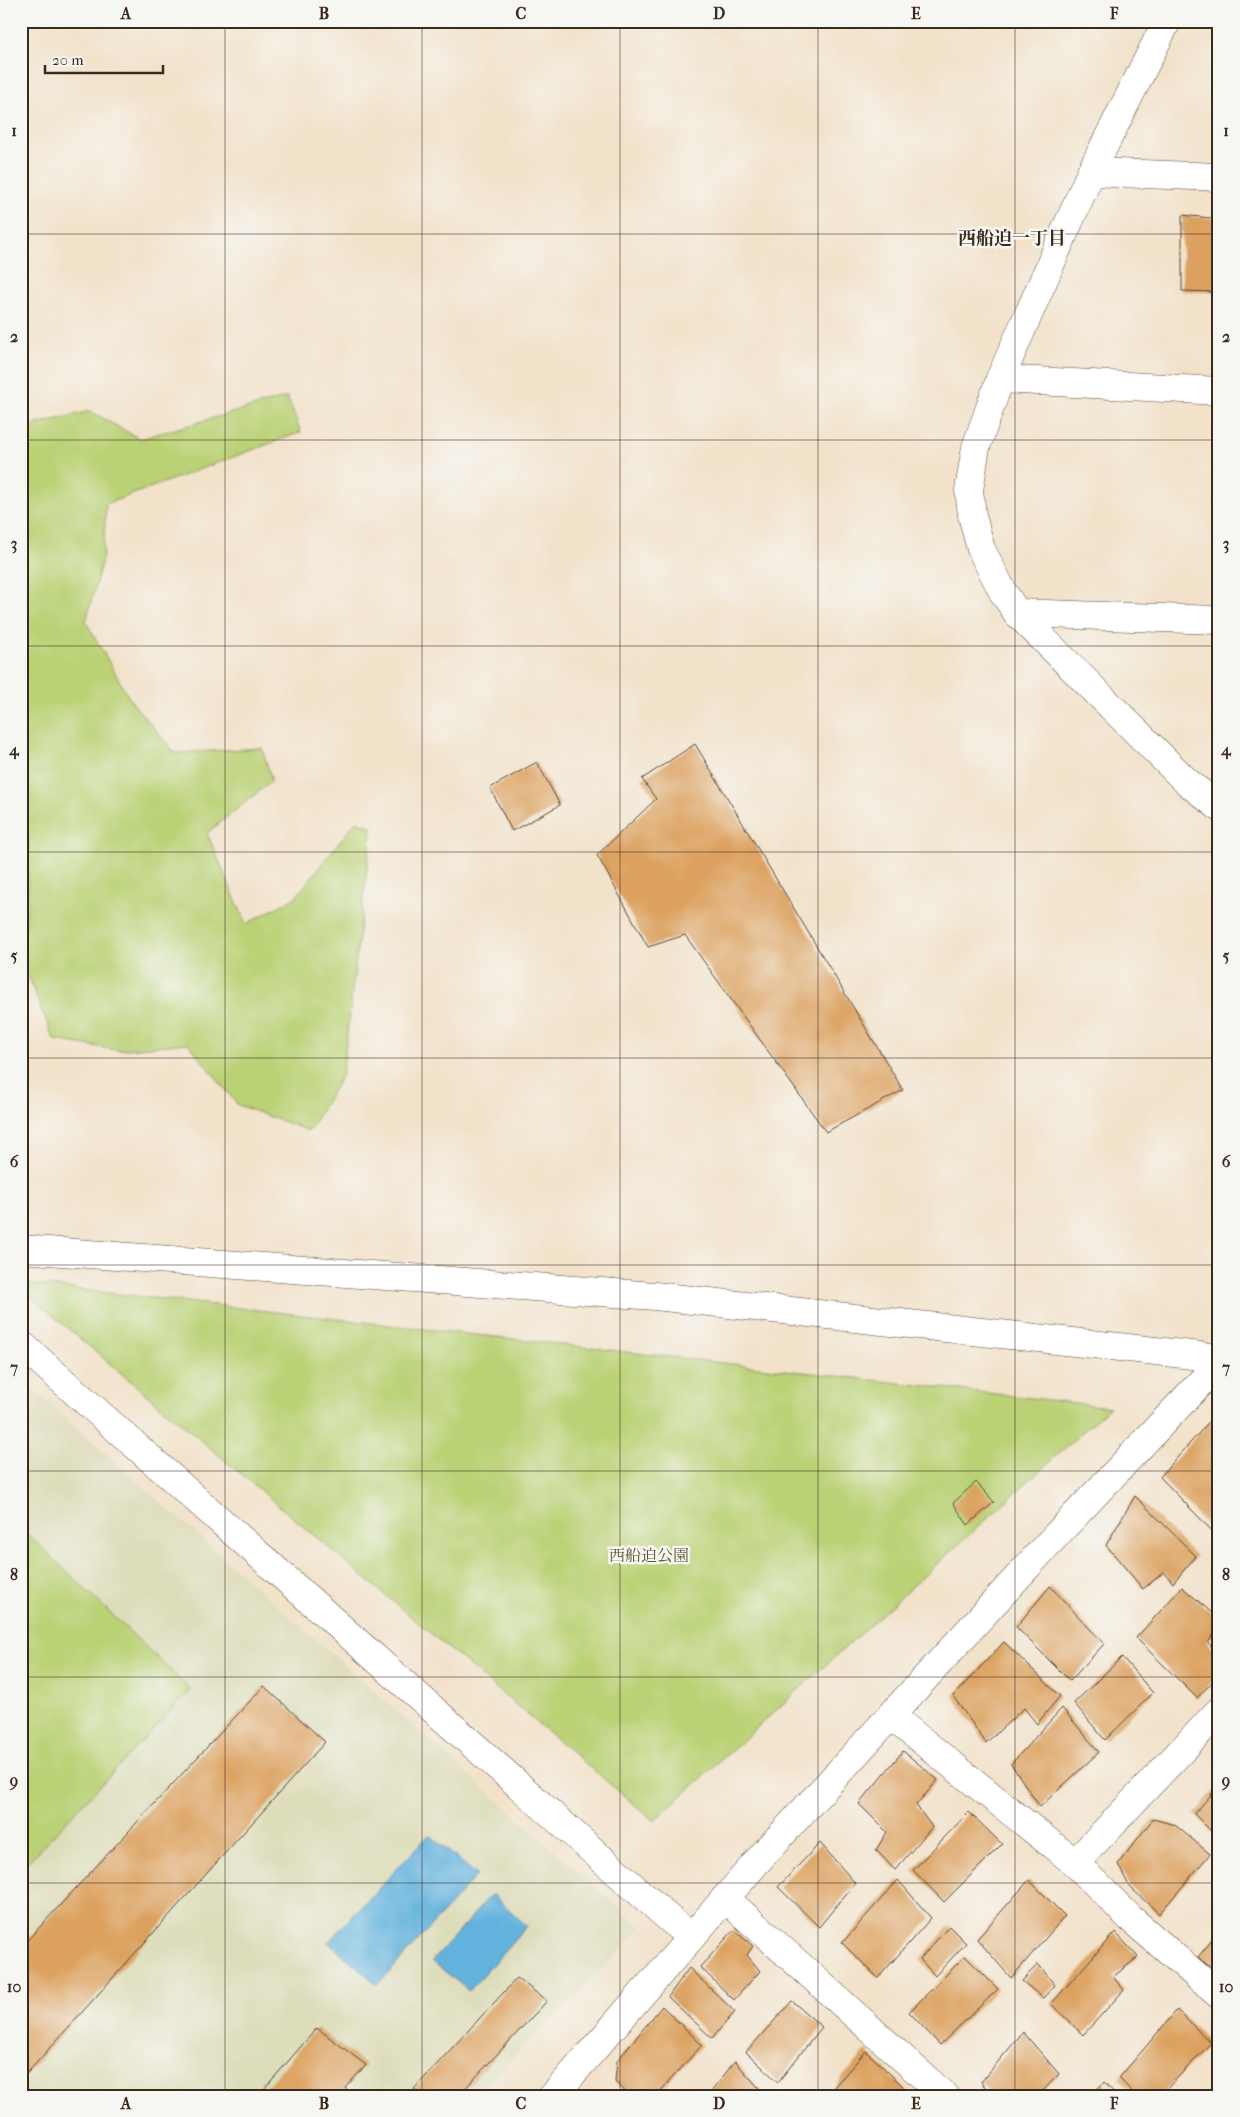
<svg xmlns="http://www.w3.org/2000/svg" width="1240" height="2117" font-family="'IM FELL French Canon','Noto Serif JP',serif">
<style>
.built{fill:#deddbb}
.green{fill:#bad175;stroke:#7a7e4a}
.water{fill:#63b2dd;stroke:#4f6e7e}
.building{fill:#dca15e}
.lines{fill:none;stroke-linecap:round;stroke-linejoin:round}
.pedestrian-casing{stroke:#564638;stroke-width:29}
.minor-casing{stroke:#564638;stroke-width:29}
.tertiary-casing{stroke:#564638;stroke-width:29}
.pedestrian{stroke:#fff;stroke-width:28}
.minor{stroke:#fff;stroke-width:28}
.tertiary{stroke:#fff;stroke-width:28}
.grid{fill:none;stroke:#3b2a1e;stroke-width:1;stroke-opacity:0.55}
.labels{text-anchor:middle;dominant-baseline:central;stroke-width:5;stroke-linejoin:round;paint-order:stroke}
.park-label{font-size:16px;fill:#5b5434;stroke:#f6f6f2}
.neighbourhood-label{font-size:18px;font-weight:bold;fill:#3b2a1e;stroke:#f6f6f2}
.neatline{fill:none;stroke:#3b2a1e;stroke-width:2}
.grid-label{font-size:16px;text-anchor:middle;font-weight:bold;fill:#3b2a1e}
</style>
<rect width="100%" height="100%" fill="#f6f6f2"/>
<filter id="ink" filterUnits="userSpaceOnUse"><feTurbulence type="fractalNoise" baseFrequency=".02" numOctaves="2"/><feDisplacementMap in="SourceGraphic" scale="10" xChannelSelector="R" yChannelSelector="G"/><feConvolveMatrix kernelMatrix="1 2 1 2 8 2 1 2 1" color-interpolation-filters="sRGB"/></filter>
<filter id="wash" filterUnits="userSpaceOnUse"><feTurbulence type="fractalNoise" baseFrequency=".0096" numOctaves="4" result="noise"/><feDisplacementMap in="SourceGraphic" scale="20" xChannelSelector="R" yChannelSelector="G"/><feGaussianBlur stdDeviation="1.12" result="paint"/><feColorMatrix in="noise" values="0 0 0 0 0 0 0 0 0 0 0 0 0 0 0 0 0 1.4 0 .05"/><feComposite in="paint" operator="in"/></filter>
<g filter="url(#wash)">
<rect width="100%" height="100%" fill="#f2e2ca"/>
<polygon class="built" points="21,1379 642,1928 475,2096 21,2096"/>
<g class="green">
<polygon points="287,397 301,432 106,504 103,556 86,622 131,701 175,753 262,748 272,781 207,833 246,924 296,897 356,821 372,827 342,1075 309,1131 238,1105 188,1043 118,1050 54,1040 21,958 27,907 29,842 21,814 21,428 90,411 140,439"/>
<polygon points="21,1283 1110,1407 654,1821 21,1289"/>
<polygon points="21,1528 191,1690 21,1869"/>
</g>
<g class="water">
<polygon points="429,1835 477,1875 378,1985 328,1942"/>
<polygon points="492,1894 527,1926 469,1991 432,1961"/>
</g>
<g id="blocks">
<g class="building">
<polygon points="1217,46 1219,46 1219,67 1216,67"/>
<polygon points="1182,215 1219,219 1219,292 1182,291"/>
<polygon points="695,744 903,1090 826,1132 685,935 648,947 597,855 656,799 642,779"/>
<polygon points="537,762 560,805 512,831 490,788"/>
<polygon points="1219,1414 1219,1538 1160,1477 1214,1416"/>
<polygon points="976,1482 994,1502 968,1525 953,1503"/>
<polygon points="1135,1496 1196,1556 1173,1583 1164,1572 1143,1589 1106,1545"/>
<polygon points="1219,1563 1219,1579 1211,1571"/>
<polygon points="1050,1586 1104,1644 1070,1681 1016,1627"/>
<polygon points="1182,1587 1219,1619 1219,1626 1208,1642 1219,1656 1219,1675 1197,1698 1136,1638"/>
<polygon points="1004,1642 1060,1696 1037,1724 1024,1708 986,1743 953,1696"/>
<polygon points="1122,1657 1153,1693 1105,1740 1074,1703"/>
<polygon points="264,1686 325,1742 21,2080 21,1947"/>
<polygon points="1062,1708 1099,1752 1040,1807 1011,1764"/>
<polygon points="903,1751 938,1780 916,1805 932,1827 895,1870 876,1850 887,1832 859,1804"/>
<polygon points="1219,1786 1219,1839 1194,1814"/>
<polygon points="969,1812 1002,1844 944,1902 913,1870"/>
<polygon points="1153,1819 1175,1825 1210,1854 1159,1914 1129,1886 1118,1864"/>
<polygon points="820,1843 855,1883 819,1927 778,1887"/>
<polygon points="898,1880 931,1918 878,1978 842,1943"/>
<polygon points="1029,1880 1065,1916 1011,1978 977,1939"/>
<polygon points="949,1926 966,1943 935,1976 920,1959"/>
<polygon points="734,1930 753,1946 747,1955 760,1971 734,2000 700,1967"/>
<polygon points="1115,1932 1138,1957 1113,1977 1124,1990 1083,2035 1051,2004"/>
<polygon points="1219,1932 1219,1975 1198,1957"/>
<polygon points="965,1956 998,1989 940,2045 909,2012"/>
<polygon points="1038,1964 1055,1985 1043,1998 1022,1981"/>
<polygon points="689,1968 735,2012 712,2038 668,1997"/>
<polygon points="517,1978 547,2001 458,2096 422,2096 414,2089"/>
<polygon points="792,2001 822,2027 778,2082 746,2052"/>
<polygon points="662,2006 702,2045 656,2096 630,2096 615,2082 617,2061"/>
<polygon points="1177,2010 1211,2043 1160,2096 1136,2096 1119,2078"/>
<polygon points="317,2028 366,2065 345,2088 354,2096 258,2096"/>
<polygon points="1023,2032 1059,2074 1038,2096 992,2096 981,2082"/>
<polygon points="866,2051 907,2090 902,2096 826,2096"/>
<polygon points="735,2061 765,2095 764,2096 708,2096"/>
<polygon points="1104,2082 1117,2096 1091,2096"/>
</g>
</g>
</g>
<g filter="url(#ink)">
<use href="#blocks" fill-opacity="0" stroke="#564638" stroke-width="1"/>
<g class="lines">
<g class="pedestrian-casing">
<g id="pedestrian">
<polyline points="21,1249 655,1296 1219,1358"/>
<polyline points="21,1344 691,1938"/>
</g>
</g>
<g class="minor-casing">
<g id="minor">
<polyline points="1091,172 1219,177"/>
<polyline points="1000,379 1219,391"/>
<polyline points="1017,613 1219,620"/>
<polyline points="891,1716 1075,1863 1130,1918 1219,1995"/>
<polyline points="1075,1863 1219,1711"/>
<polyline points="725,1898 945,2096"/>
<polyline points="553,2096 762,1856 1047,1545 1219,1363"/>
</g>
</g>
<g class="tertiary-casing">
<polyline id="tertiary" points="1167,21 1091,172 1000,379 976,447 969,490 972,515 981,549 1003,592 1017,613 1186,781 1219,807"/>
</g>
<use href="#pedestrian" class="pedestrian"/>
<use href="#minor" class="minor"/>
<use href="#tertiary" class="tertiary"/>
</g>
</g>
<path class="grid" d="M 225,21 L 225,2096M 422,21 L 422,2096M 620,21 L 620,2096M 818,21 L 818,2096M 1015,21 L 1015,2096M 21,234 L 1219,234M 21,440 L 1219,440M 21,646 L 1219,646M 21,852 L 1219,852M 21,1058 L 1219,1058M 21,1265 L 1219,1265M 21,1471 L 1219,1471M 21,1677 L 1219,1677M 21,1883 L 1219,1883"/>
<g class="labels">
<g class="park-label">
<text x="649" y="1555">西船迫公園</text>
</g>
<g class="neighbourhood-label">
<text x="1012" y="238">西船迫一丁目</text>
</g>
</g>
<rect width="1240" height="2117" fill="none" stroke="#f6f6f2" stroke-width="55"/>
<path d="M45 65v8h118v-8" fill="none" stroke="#3b2a1e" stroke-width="2.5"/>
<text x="52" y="65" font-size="15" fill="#3b2a1e" stroke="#f6f6f2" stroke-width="4" paint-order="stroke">20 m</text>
<rect x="28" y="28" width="1184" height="2062" class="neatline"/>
<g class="grid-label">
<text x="126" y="19">A</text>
<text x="324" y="19">B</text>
<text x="521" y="19">C</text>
<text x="719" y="19">D</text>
<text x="916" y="19">E</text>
<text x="1114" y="19">F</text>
<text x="14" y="136">1</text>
<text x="1226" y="136">1</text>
<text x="14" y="342">2</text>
<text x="1226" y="342">2</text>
<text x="14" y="549">3</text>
<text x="1226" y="549">3</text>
<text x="14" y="755">4</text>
<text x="1226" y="755">4</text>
<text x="14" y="961">5</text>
<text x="1226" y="961">5</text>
<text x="14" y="1167">6</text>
<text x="1226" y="1167">6</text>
<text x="14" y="1373">7</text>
<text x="1226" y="1373">7</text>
<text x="14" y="1580">8</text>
<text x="1226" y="1580">8</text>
<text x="14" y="1786">9</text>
<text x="1226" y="1786">9</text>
<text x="14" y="1992">10</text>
<text x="1226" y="1992">10</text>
<text x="126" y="2109">A</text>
<text x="324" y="2109">B</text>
<text x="521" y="2109">C</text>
<text x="719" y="2109">D</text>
<text x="916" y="2109">E</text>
<text x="1114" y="2109">F</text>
</g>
</svg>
